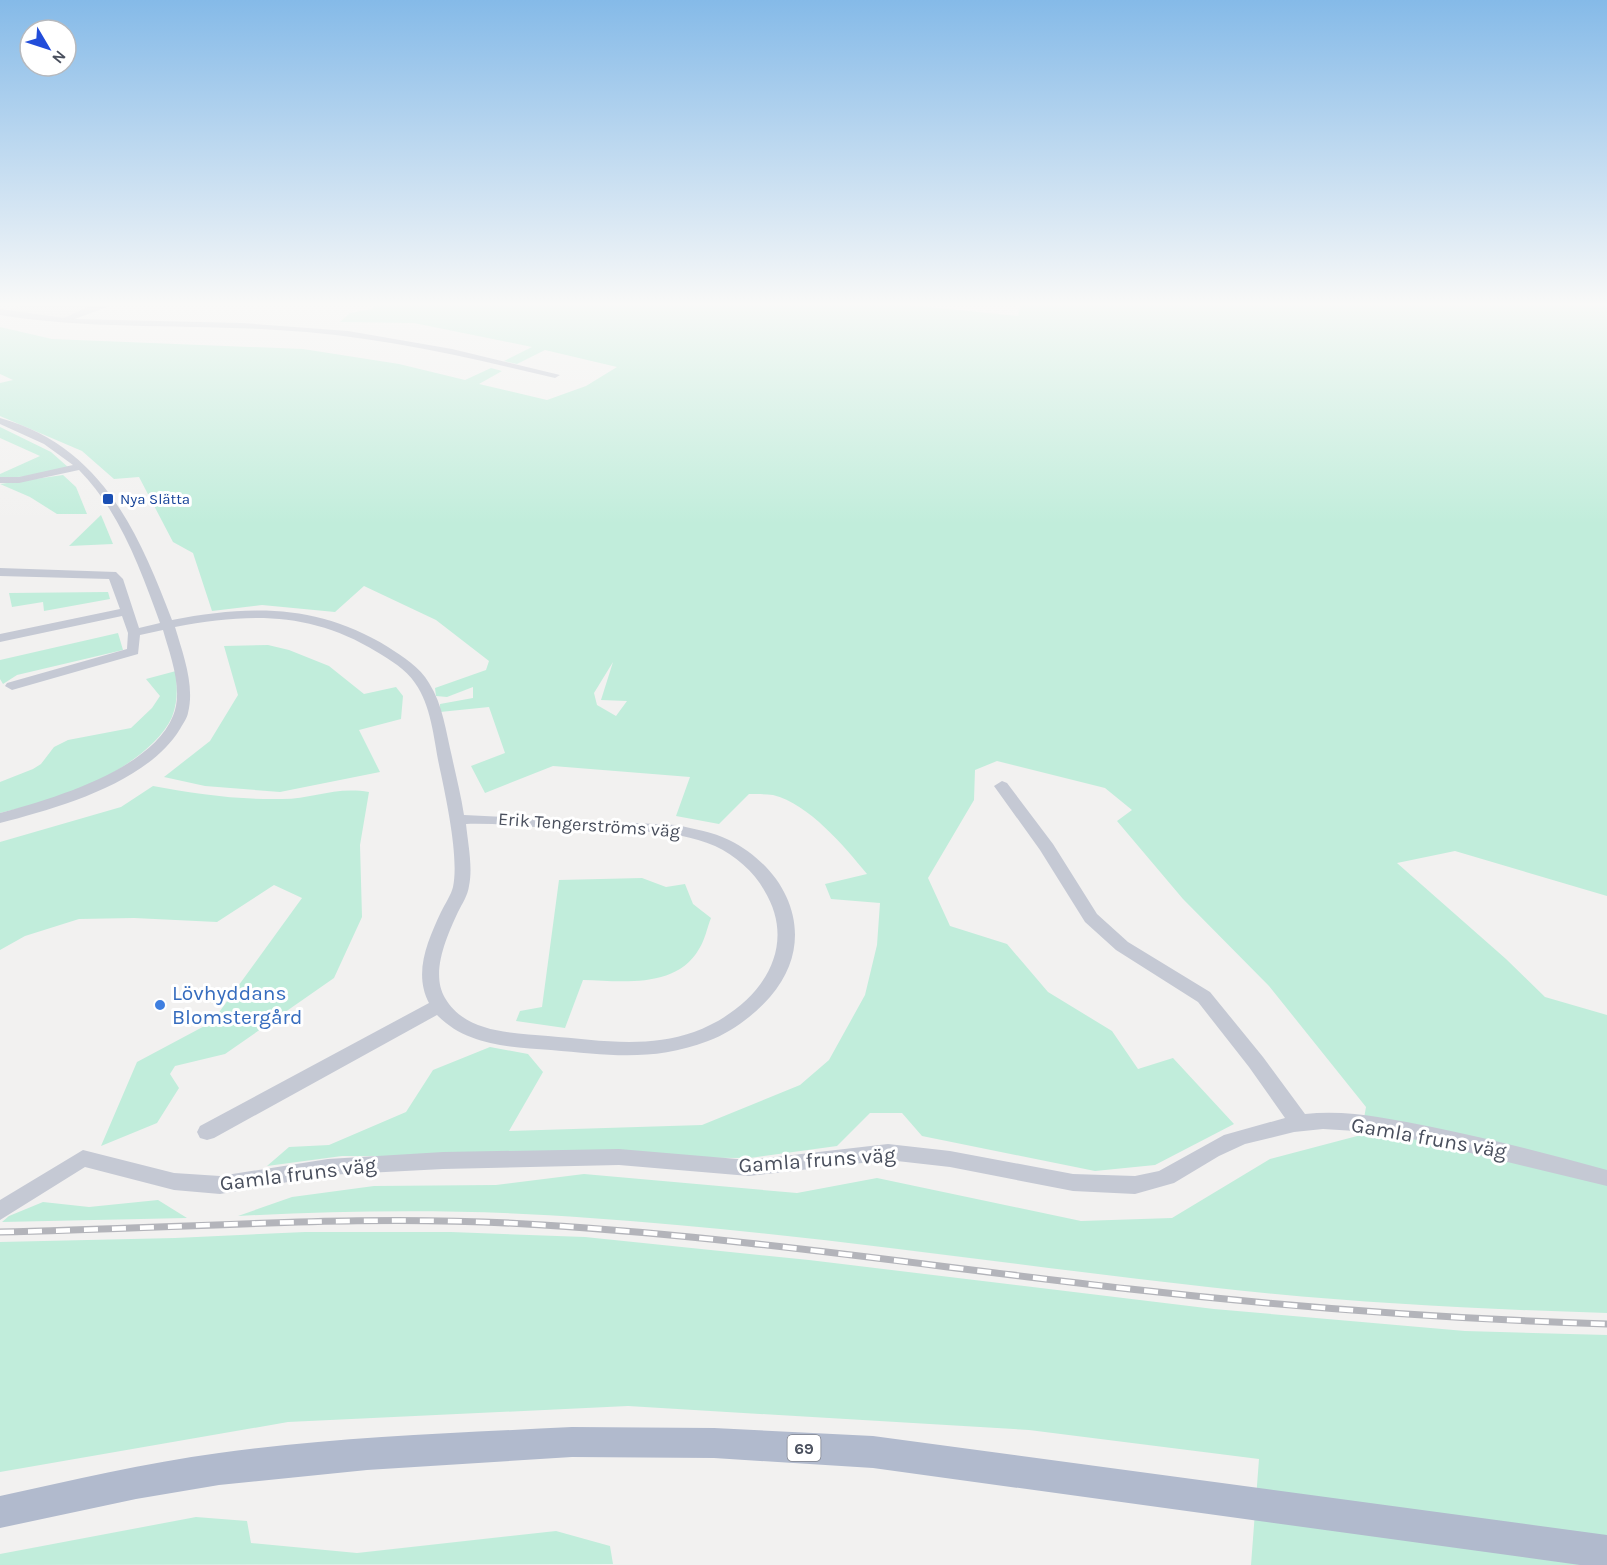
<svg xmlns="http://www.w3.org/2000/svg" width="1607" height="1565" font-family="Karla,sans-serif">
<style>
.education{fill:#e3e2e2}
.green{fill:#c1eddb;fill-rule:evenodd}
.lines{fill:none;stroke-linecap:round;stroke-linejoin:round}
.minor{fill:#c5c9d4;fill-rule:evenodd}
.major{fill:#b1bacd;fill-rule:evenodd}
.rail-casing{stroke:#b3b4ba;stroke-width:7}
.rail{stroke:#fff;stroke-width:4.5;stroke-dasharray:14;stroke-linecap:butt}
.transit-dot{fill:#1a4fb4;stroke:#fff;stroke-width:2}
.shop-dot{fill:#3f7fe0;stroke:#fff;stroke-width:2}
.labels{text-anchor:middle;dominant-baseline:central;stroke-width:6;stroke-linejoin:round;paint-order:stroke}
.far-transit-label{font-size:15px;fill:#164399;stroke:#fff;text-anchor:start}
.shield{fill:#fff;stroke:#80848e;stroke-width:1.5}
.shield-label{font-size:16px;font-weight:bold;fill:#494f5d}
.street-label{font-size:18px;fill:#494f5d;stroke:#fff}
.near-shop-label{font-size:21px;fill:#366cbe;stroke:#fff;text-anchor:start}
.near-street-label{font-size:21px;fill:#494f5d;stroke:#fff}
</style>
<rect width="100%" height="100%" fill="#f2f1f0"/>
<polygon class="education" points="22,305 91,305 93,307 66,319 7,311"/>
<g class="green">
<path d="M 376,305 L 909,305 L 1018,316 L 1021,305 L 1607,305 L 1607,896 L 1455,851 L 1397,863 L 1506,959 L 1545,997 L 1607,1015 L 1607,1313 C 1474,1309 1340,1302 1208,1287 C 1002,1264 796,1232 590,1218 C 473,1209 355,1210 238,1216 L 292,1197 L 374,1186 L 496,1185 L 584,1174 L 797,1193 L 877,1178 L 1081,1221 L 1172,1218 L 1270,1159 L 1361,1135 L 1366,1107 L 1269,986 L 1183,899 L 1117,821 L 1132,810 L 1105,788 L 997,761 L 975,770 L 974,800 L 928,878 L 950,926 L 1007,944 L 1048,992 L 1112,1031 L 1138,1069 L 1173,1058 L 1234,1124 L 1155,1165 L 1095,1171 L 922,1136 L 902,1113 L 870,1113 L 837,1146 L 750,1158 L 342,1156 L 267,1166 L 289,1147 L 329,1145 L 406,1112 L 433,1070 L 490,1047 L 528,1054 L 543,1072 L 509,1131 L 702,1125 L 800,1085 L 829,1060 L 865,995 L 877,945 L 880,903 L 831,899 L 825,884 L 867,874 C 844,846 809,804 773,795 C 765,794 756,794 749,794 L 719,824 L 676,816 L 690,777 L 553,766 L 485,793 L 471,766 L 505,753 L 489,707 L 440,712 L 440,704 L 473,698 L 473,687 L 447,697 L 436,696 L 435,688 L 486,670 L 489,661 L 436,620 L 364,586 L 335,612 L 262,605 L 212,611 L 193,553 L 173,542 L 139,477 L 114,479 L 82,451 L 0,416 L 0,383 L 13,380 L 0,374 L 0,327 L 52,339 L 303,349 L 399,364 L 465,380 L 491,368 L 502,371 L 479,384 L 547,400 L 586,386 L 617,367 L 545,350 L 517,364 L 504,361 L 532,347 L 414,323 L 340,322 L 350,313 L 372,309 ZM 613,662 L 601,700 L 627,701 L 616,716 L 597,705 L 594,693 Z"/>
<polygon points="0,427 51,452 69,468 35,476 0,478 0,474 40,456 0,438"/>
<polygon points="63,475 76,487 87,514 57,514 30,497 0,484"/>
<polygon points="101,515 113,544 69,546"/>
<polygon points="108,592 110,599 44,611 43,602 12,607 9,593"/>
<polygon points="118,633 123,650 17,675 3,684 0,679 0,660"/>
<polygon points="268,645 289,650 329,666 364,694 396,687 403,696 401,719 359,730 380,772 280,792 205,786 164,777 210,741 238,695 224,646"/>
<path d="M 176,671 C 177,687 178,702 172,717 C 157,751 104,780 71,794 C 49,803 23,807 0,813 L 0,782 L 33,769 L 41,764 L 54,747 L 68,740 L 131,728 L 152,708 L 160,696 L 146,679 Z"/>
<path d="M 153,786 C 195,794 240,800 282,799 C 313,799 336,786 369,792 L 360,845 L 362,917 L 334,978 L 225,1054 L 175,1066 L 170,1074 L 179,1088 L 157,1123 L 101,1146 L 137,1062 L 212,1022 L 302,898 L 274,885 L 217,922 L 134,918 L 79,919 L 25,936 L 0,950 L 0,842 L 121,807 Z"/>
<path d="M 642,878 L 666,887 L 685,884 L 693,904 L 711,918 C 707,928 705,940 699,949 C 676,989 622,981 583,980 L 565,1028 L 516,1021 L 520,1011 L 542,1007 L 559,880 Z"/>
<polygon points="158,1200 187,1218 2,1222 9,1216 43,1202 89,1207"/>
<polygon points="305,1232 451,1232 585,1237 809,1260 1214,1309 1465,1331 1607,1335 1607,1565 1251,1565 1259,1459 1029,1430 628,1406 288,1422 0,1472 0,1242 175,1238"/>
<polygon points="196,1517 247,1521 251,1543 357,1553 556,1531 610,1546 613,1564 0,1565 0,1554"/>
</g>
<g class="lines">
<g class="minor">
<path d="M 112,305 L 75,319 L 242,323 L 348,331 L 452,349 L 560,375 L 555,378 C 463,356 371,335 277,330 C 184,324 92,330 0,315 L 0,309 L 64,318 L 90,306 Z"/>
<path d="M 0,418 C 101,446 138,531 172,620 C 251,605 318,604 388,647 C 403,657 420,667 429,683 C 443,705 446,732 452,757 C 456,776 461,795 464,815 L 677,825 C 694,829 713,832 729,840 C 791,871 819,941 770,997 C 753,1016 732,1032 708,1041 C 653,1062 608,1055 551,1050 C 511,1047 467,1046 437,1015 L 214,1138 L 207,1140 L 200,1138 L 197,1132 L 200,1126 L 429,1003 C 413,973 428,940 441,912 C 445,904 451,895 453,887 C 459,859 447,803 441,774 C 434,745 433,708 415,683 C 406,669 390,660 377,652 C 311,611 248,613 175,627 C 183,654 195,685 188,713 C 187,718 183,724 180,729 C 147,783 58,808 0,823 L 0,813 C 52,799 151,770 173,716 C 184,690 170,655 163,630 L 140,635 L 138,654 L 12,690 L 5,686 L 7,683 L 127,649 L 128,633 L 122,616 L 0,642 L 0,634 L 120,609 L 109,579 L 0,576 L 0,568 L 116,572 L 123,579 L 139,628 L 160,623 C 141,570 119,510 79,470 L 19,483 L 0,483 L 0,477 L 19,477 L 73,465 L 44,444 L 0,424 ZM 466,824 C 502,823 538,828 575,830 C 622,832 671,827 715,846 C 735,855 754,872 764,890 C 802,952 754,1010 694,1032 C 646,1049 597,1040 548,1036 C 513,1033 465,1033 445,998 C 430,973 447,936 458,912 C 462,904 468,895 469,886 C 473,867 468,844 466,824 Z"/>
<path d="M 1002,781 L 1007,783 L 1053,844 L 1097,914 L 1128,942 L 1210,992 L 1263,1057 L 1305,1114 C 1347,1109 1391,1119 1432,1127 C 1491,1139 1549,1154 1607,1170 L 1607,1186 L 1417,1140 L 1372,1132 L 1323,1129 L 1294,1132 L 1245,1144 L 1219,1156 L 1174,1183 L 1135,1194 L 1073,1191 L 950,1167 L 888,1160 L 749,1176 L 619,1165 L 443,1169 L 328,1175 L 220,1194 L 174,1190 L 85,1167 L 0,1220 L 0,1200 L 83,1150 L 174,1173 L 220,1176 L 328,1159 L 443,1152 L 619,1149 L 749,1160 L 888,1144 L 950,1151 L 1073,1174 L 1135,1176 L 1159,1171 L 1224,1135 L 1285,1118 L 1249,1067 L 1198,1002 L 1116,950 L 1085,922 L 1040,850 L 994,786 Z"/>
</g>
<path class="major" d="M 572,1427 L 714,1428 L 873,1436 L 1607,1535 L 1607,1565 L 1580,1565 L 873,1468 L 714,1458 L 572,1457 L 367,1470 L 219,1485 L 136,1499 L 0,1528 L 0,1496 C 73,1480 145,1463 219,1453 C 336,1437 454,1433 572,1427 Z"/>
<g class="rail-casing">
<path id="rail" d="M 0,1232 C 180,1229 362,1213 543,1225 C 739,1237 935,1267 1130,1289 C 1289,1307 1448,1319 1607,1324"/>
</g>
<use href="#rail" class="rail"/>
</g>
<linearGradient id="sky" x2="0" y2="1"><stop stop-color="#85bae8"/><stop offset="0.58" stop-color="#f9f9f8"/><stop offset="1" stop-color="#f9f9f8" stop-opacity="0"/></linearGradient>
<rect width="1607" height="524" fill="url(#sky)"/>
<rect class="transit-dot" x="102" y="493" width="12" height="12" rx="3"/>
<circle class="shop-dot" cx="160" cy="1005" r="6"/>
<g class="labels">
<g class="far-transit-label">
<text x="120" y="499">Nya Slätta</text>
</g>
<rect class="shield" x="787.5" y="1435" width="33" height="26" rx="4.5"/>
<g class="shield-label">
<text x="804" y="1448">69</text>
</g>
<g class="street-label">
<text transform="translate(589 825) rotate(4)">Erik Tengerströms väg</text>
</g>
<g class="near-shop-label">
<text x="172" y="993">Lövhyddans<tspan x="172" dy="24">Blomstergård</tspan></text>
</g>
<g class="near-street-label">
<text transform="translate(1429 1138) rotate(10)">Gamla fruns väg</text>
<text transform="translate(817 1160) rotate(-4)">Gamla fruns väg</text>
<text transform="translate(298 1174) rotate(-7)">Gamla fruns väg</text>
</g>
</g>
<g transform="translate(48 48) rotate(129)"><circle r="28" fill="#ffffff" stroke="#b6b9be" stroke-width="1.5"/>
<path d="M0-4.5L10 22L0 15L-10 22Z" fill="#224dda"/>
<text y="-9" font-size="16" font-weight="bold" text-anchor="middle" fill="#494f5d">N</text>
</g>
</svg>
